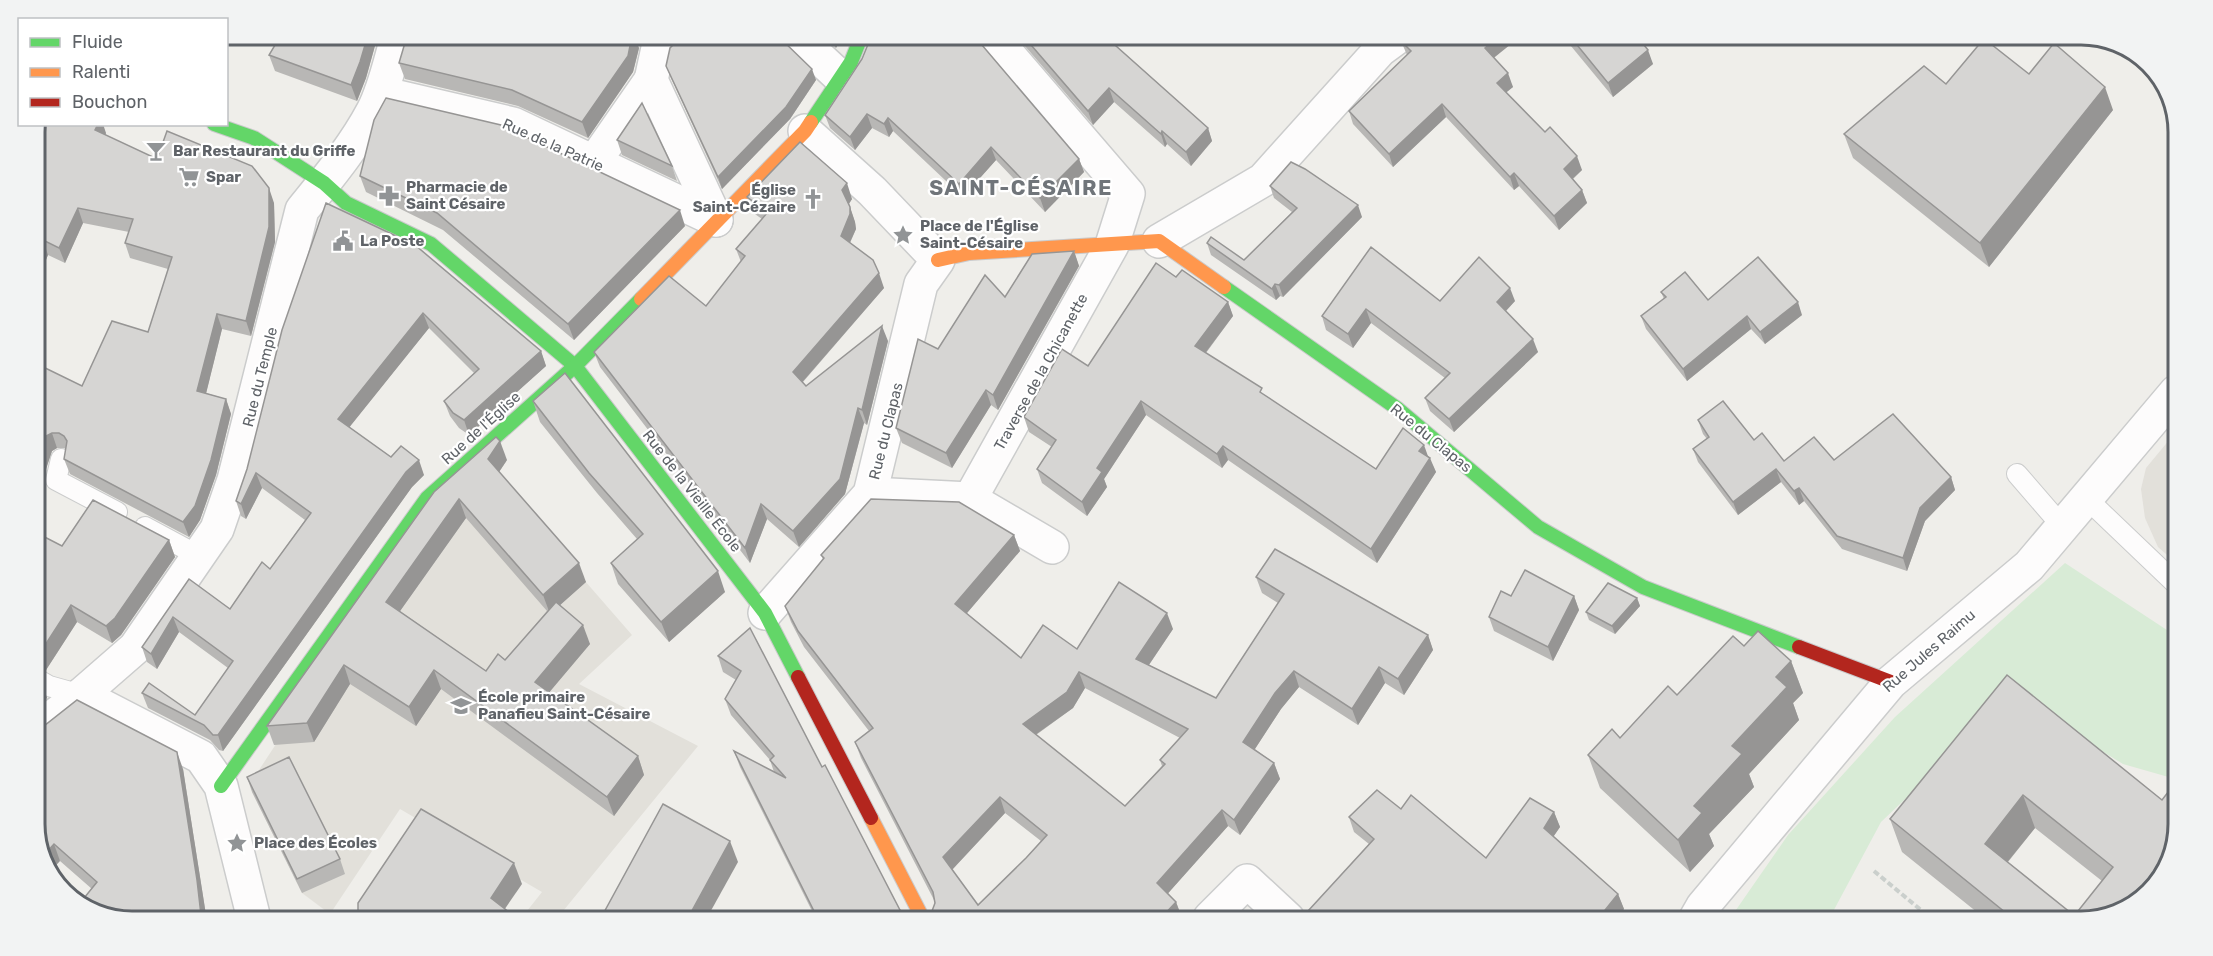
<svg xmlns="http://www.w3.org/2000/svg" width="2213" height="956" font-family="Rubik,sans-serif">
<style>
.education{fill:#e2e0da}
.green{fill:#d8ebd6}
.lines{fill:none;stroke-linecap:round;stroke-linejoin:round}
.lane-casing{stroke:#cbcccc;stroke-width:22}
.street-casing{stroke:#cbcccc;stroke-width:36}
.fast-casing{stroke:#cacacb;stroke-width:16}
.slow-casing{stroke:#cacacb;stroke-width:16}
.jam-casing{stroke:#cacacb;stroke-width:16}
.path{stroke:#cacfcc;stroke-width:4;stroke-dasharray:6 3;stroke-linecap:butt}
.lane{stroke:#fdfcfc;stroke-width:20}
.street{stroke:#fdfcfc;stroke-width:33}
.fast{stroke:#63d668;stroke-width:14}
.slow{stroke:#ff974d;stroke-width:14}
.jam{stroke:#b3261e;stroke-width:14}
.wall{fill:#b8b7b5;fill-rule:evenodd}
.shaded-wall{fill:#969594}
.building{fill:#d6d5d3;stroke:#969594;stroke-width:1.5;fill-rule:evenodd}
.labels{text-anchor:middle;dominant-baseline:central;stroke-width:4.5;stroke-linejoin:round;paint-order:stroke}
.street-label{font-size:15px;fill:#5f6368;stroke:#fff}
.poi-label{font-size:15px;font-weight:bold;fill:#5f6368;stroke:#fff;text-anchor:start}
.district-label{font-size:21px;font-weight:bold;letter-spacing:1.5px;fill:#70757a;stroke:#fff}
.rim{fill:none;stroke:#5f6368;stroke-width:3}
</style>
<rect width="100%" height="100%" fill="#efeeea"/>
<g class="education">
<polygon points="2175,433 2174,561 2158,547 2145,518 2141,489 2146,468"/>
<polygon points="484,465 632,635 579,684 698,746 559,916 523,916 542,892 400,809 330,914 302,893 252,792 257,773 330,662"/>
</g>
<polygon class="green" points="2065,563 2173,634 2172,778 2123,764 2018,700 1980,728 1881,822 1828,921 1729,920 1788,835 1895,717"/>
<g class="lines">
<g class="lane-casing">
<g id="lane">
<polyline points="61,459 56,480 117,512"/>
<polyline points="2017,474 2062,526"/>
<polyline points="2086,498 2174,582"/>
<polyline points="145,527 199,556"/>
<polyline points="35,678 49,686 81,695"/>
</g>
</g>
<g class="street-casing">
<g id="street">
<polyline points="669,36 658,48 651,80 716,220"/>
<polyline points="797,37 840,77"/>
<polyline points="381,93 513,124 716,220"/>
<polyline points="594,162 651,80"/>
<polyline points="1159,241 1263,180 1380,50 1395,39"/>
<polyline points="870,494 970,499 1052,547"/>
<polyline points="970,499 1112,245 1128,194 994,38"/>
<polyline points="765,613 870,494 921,284 938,260 872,191 805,131"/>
<polyline points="81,695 201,757 221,786 253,915"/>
<path d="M 35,731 L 81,695 L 135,648 L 217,529 L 234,480 L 302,210 C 327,179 354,147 373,111 C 385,88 390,61 398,35"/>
<polyline points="1210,918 1247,881 1288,919"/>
<polyline points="1695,920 1703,906 1891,682 2029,566 2176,392"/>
</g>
</g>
<g class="fast-casing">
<g id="fast">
<polyline points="811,122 851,62 861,37"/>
<polyline points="214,124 254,138 324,183 346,203 431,244 575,366 765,613 798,677"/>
<polyline points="1224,287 1398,409 1538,527 1643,587 1799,647"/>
<polyline points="221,786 427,498 575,366 641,299"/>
</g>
</g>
<g class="slow-casing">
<g id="slow">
<polyline points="938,260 969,253 1159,241 1224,287"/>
<polyline points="641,299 805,131 811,122"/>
<polyline points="871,818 922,917"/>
</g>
</g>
<g class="jam-casing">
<g id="jam">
<polyline points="1799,647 1891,682"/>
<polyline points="798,677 871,818"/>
</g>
</g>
<polyline class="path" points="1874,871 1934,921"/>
<use href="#lane" class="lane"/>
<use href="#street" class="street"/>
<use href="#fast" class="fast"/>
<use href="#slow" class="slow"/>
<use href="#jam" class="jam"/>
</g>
<g class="wall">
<polygon points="281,35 378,35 366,78 357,101 275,71 269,55"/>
<polygon points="825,37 841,37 836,48"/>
<polygon points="1018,38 1107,38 1208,128 1212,141 1191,166 1167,144 1165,147 1114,102 1093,125"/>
<polygon points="780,39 816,80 790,119 722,189 671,78 666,66"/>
<polygon points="1566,40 1640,40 1653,64 1613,97"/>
<polygon points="1401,41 1494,58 1513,87 1506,92 1582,170 1573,179 1582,190 1587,203 1559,230 1519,186 1514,190 1446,117 1393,167 1353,124 1349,111 1407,55"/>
<polygon points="639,48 633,72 588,138 518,106 405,79 399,63"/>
<polygon points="862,59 1079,159 1084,172 1045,212 996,160 963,197 893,131 889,137 872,128 855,150 830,128 825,115"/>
<polygon points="2029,74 2113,110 1989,267 1853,158 1844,134 1946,84"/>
<polygon points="35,126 106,133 105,135 157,159 274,203 275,242 251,336 222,329 206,393 226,399 231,414 216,475 200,520 189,537 70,474 64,459 66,449 64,448 57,448 52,451 46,469 36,465 35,469 35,363 82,386 148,332 168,269 130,258 125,243 129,232 83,223 65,263 48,255 45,262 35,257 35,158 40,148 35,145"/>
<polygon points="617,140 672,166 677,181 622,155"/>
<polygon points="360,176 685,226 574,340 443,230 366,192"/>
<polygon points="1270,186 1362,217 1283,297 1280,296 1276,300 1211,255 1207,243 1244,260 1292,212 1274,198"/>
<polygon points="747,197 852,199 849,204 855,222 856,229 850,243 884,288 803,382 806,386 888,341 867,425 864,423 845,494 799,547 767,519 750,563 600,367 594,352 706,306 741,262 736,249 762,219 752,212"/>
<polygon points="326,203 541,351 546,366 469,435 459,428 450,416 444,401 474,373 429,328 349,427 391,457 424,475 412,487 223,751 219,750 210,740 148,708 142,693 195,715 228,668 179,632 157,669 147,662 142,647 189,579 230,609 270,569 305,520 262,488 246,519 241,516 236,501 247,469"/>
<polygon points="1371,247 1440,301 1515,301 1506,311 1538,352 1454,432 1430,411 1425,398 1445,378 1371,323 1353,348 1326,330 1322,316"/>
<polygon points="1074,251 1079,266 998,410 991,405 952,468 902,443 896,428 938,349 1005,297"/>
<polygon points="1176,277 1228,302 1233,316 1206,353 1264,395 1376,469 1428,456 1436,472 1377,563 1228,460 1222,468 1146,415 1104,479 1107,487 1087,516 1042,483 1037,469 1052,447 1029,432 1024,417 1088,366"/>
<polygon points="1661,292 1708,300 1802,315 1765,344 1751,329 1687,381 1646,329 1641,316 1664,299"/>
<polygon points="533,401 725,592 669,642 618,584 611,563 637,539 597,493 540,422"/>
<polygon points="1698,420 1754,440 1784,461 1834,460 1951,477 1955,490 1925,521 1907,571 1842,549 1804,501 1799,505 1781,482 1738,515 1698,462 1693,449 1707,439 1703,434"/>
<path d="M 507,460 L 499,472 L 586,582 L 560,605 L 590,644 L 549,692 L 638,756 L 644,775 L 614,816 L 441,689 L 416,726 L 350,684 L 314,742 L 274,745 L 267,726 L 434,492 ZM 466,518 L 547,611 L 505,660 L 486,671 L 400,611 Z"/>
<polygon points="35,532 62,546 169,540 175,557 121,635 112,643 77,622 46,670 35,666"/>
<path d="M 1014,535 L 1020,551 L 967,613 L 1021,658 L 1077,649 L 1173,629 L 1149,665 L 1216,698 L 1278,603 L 1262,593 L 1256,577 L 1428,635 L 1433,650 L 1404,695 L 1385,683 L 1358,725 L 1299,687 L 1281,709 L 1255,749 L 1274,763 L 1280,779 L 1240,835 L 1228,826 L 1168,893 L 1176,902 L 1182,918 L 925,917 L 932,911 L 935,903 L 934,900 L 861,758 L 855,742 L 869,731 L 804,647 L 791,622 L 785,606 L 823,559 L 821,555 ZM 1085,688 L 1180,738 L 1160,760 L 1162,766 L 1125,806 L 1036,735 L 1073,708 ZM 1005,813 L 1041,841 L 1026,858 L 978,905 L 952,870 Z"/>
<polygon points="1511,596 1574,596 1579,610 1553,661 1494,631 1489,617"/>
<polygon points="1637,598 1640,606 1615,634 1589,620 1586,612"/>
<polygon points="750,628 822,767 900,910 906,916 908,917 815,917 740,767 734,751 774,772 770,760 731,715 725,699 736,680 723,672 718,656"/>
<polygon points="1744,646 1791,661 1803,693 1793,703 1799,720 1749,774 1754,787 1709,834 1714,846 1690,872 1600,788 1588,755 1620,738"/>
<path d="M 2007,675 L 2162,800 L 2082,921 L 1988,921 L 1902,852 L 1890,819 ZM 2035,828 L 2102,881 L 2074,916 L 2008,862 Z"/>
<polygon points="183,769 206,915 95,914 92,889 60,861 35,831"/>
<polygon points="247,777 340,859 345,874 302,893 252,792"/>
<polygon points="1401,809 1486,858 1554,812 1560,827 1553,837 1618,894 1624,909 1615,920 1311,919 1308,911 1369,844 1354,832 1349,817"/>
</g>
<g class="shaded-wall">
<polygon points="368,35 378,35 366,78 357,101 351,85"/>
<polygon points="632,36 635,36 639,48 633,72 588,138 582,122"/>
<polygon points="832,37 841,37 836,48"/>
<polygon points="1495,39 1516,40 1490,61 1485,48"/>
<polygon points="1648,50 1653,64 1613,97 1608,83"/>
<polygon points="812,69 816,80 790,119 722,189 718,177"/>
<polygon points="1508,73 1513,87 1502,96 1497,83"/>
<polygon points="2105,87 2113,110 1989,267 1980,243"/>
<polygon points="1109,88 1114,102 1093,125 1088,111"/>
<polygon points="1442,104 1446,117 1393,167 1389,154"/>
<polygon points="867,114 872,128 855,150 850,137"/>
<polygon points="888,118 893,131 889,137 884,124"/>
<polygon points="98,124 103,124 106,133 101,145 95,130"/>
<polygon points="1208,128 1212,141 1191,166 1186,152"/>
<polygon points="1162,131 1167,144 1165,147 1161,134"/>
<polygon points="991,147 996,160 963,197 959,184"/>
<polygon points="1577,156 1582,170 1569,182 1564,169"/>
<polygon points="1079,159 1084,172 1045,212 1040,198"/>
<polygon points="1514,173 1519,186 1514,190 1510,177"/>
<polygon points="847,183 852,199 848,205 842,190"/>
<polygon points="269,188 274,203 275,242 251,336 246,321"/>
<polygon points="1582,190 1587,203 1559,230 1554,216"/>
<polygon points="1358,205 1362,217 1283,297 1279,285"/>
<polygon points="850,207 855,222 856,229 846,251 841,236"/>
<polygon points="78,208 83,223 65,263 59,248"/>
<polygon points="680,210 685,226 574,340 568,324"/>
<polygon points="43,240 48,255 45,262 39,247"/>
<polygon points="1074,251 1079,266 998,410 993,395"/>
<polygon points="879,273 884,288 798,387 793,372"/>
<polygon points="1275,284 1280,296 1276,300 1272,289"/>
<polygon points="1510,288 1515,301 1502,315 1497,302"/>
<polygon points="1228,302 1233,316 1200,360 1195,346"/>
<polygon points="1798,302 1802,315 1765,344 1760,332"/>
<polygon points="1366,309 1371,323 1353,348 1348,334"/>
<polygon points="423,313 429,328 344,434 338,419"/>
<polygon points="217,314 222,329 203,406 197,391"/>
<polygon points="1747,316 1751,329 1687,381 1683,369"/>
<polygon points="882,326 888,341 867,425 862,410"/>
<polygon points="1533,339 1538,352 1454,432 1449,419"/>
<polygon points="541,351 546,366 469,435 464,420"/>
<polygon points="986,390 991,405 952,468 946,453"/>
<polygon points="226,399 231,414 216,475 200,520 189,537 183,522"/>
<polygon points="1141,401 1146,415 1104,479 1107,487 1087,516 1082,502 1097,468"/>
<polygon points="858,408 864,423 845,494 799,547 793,531"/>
<polygon points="52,433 57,448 52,451 46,469 41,454 46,436"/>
<polygon points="500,441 507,460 495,478 488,459"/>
<polygon points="1424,445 1429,459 1419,451"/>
<polygon points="1223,446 1228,460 1222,468 1217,454"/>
<polygon points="1430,458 1436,472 1377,563 1371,549"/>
<polygon points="419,460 424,475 412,487 223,751 218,735 406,472"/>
<polygon points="1776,469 1781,482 1738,515 1733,502"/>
<polygon points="256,473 262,488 246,519 241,504"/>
<polygon points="1951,477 1955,490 1925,521 1907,571 1903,558 1920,508"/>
<polygon points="1799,488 1804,501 1799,505 1794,491"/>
<polygon points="459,499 466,518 393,621 386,602"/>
<polygon points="761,504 767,519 750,563 745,548"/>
<polygon points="1014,535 1020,551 961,620 955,604"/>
<polygon points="169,540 175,557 121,635 112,643 106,626"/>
<polygon points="579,563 586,582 550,614 543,595"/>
<polygon points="718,571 725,592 669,642 661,622"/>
<polygon points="1574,596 1579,610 1553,661 1548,647"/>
<polygon points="1637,598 1640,606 1615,634 1612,626"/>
<polygon points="71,605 77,622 46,670 40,653"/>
<polygon points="1167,613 1173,629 1142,675 1136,659"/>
<polygon points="173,617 179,632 157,669 151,654"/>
<polygon points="583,625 590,644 542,701 535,682"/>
<polygon points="1428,635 1433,650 1404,695 1398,679"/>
<polygon points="1791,661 1803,693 1793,703 1799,720 1749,774 1754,787 1709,834 1714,846 1690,872 1678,840 1694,806 1776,677"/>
<polygon points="344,665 350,684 314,742 307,723"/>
<polygon points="1379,667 1385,683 1358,725 1352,709"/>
<polygon points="434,670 441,689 416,726 409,707"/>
<polygon points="1294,671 1299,687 1281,709 1249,758 1243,742 1275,693"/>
<polygon points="1079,672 1085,688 1073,708 1028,740 1023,724"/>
<polygon points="41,681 47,698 35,707 35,685"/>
<polygon points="177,752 183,769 206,915 201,915"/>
<polygon points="638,756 644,775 614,816 607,797"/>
<polygon points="1274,763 1280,779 1240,835 1234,820"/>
<polygon points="2023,795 2035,828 1996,876 1985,844"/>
<polygon points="1000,797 1005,813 949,873 943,857"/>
<polygon points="1222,810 1228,826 1163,899 1157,883"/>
<polygon points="1554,812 1560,827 1549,843 1544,828"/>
<polygon points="730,841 738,862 708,916 689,916"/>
<polygon points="54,844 60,861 50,872 44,855"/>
<polygon points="514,863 522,884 500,916 491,898"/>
<polygon points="1618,894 1624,909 1615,920 1597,920"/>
<polygon points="1176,902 1182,918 1161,918"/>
</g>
<g class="building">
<polygon points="281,35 368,35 360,62 351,85 269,55"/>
<polygon points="407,36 632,36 628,56 582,122 512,90 399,63"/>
<polygon points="681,37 779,37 812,69 786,107 718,177 666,66 670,48"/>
<polygon points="871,37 976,38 1079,159 1040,198 991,147 959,184 888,118 884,124 867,114 850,137 825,115 862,59"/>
<polygon points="1025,38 1107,38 1208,128 1186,152 1162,131 1161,134 1109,88 1088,111"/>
<polygon points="1403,39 1495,39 1485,48 1508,73 1497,83 1545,132 1550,127 1577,156 1564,169 1582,190 1554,216 1514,173 1510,177 1442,104 1389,154 1349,111 1411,51 1401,41"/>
<polygon points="1573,40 1640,40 1648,50 1608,83"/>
<polygon points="1982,41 1987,41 2029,74 2054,43 2105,87 1980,243 1844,134 1924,66 1946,84"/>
<polygon points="386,98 501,125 680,210 568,324 437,213 360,176 374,120"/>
<polygon points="642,103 672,166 617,140"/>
<polygon points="35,124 98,124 95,130 157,159 167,131 252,166 269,188 269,227 246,321 217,314 197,391 226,399 211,460 195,506 183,522 64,459 67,441 64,436 59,433 52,433 46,436 41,454 35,452 35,363 82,386 112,321 148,332 172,257 125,243 133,219 78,208 59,248 43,240 39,247 35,244 35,158 45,138 35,133"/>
<polygon points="800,142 847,183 842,190 850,207 850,214 841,236 873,260 879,273 793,372 806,386 882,326 862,410 858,408 840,479 793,531 761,504 745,548 594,352 669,276 706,306 745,256 736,249 768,212 747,197"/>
<polygon points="1291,162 1305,169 1358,205 1279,285 1275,284 1272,289 1207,243 1211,237 1244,260 1297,208 1270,186"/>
<polygon points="326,203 415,245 541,351 464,420 453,413 444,401 479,369 423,313 338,419 391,457 401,446 419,460 406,472 218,735 213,735 204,725 142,693 149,683 195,715 233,661 173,617 151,654 142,647 189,579 230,609 262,562 270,569 311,513 256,473 241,504 236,501 247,469 282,330"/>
<polygon points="1371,247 1440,301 1479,257 1510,288 1497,302 1533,339 1449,419 1425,398 1450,373 1366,309 1348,334 1322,316"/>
<polygon points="1074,251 993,395 986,390 946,453 896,428 918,339 938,349 985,275 1005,297 1032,254"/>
<polygon points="1758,257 1798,302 1760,332 1747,316 1683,369 1641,316 1666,297 1661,292 1685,272 1708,300"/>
<polygon points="1156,263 1176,277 1182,270 1228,302 1195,346 1262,388 1260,392 1376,469 1403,428 1424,445 1419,451 1430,458 1371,549 1223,446 1217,454 1141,401 1097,468 1102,472 1082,502 1037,469 1056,440 1024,417 1062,349 1088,366"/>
<polygon points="565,373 718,571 661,622 611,563 643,534 589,473 533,401"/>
<polygon points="1723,401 1754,440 1762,433 1784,461 1814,437 1834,460 1893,414 1951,477 1920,508 1903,558 1837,536 1799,488 1794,491 1776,469 1733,502 1693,449 1709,437 1698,420"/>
<polygon points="496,437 500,441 488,459 579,563 543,595 459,499 386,602 486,671 498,654 505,660 556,602 583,625 535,682 638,756 607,797 434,670 409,707 344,665 307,723 267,726 434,492"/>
<path d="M 871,499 L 959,502 L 1014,535 L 955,604 L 1021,658 L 1043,625 L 1077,649 L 1119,582 L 1167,613 L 1136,659 L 1216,698 L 1284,594 L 1256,577 L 1275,549 L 1428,635 L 1398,679 L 1379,667 L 1352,709 L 1294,671 L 1275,693 L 1243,742 L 1274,763 L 1234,820 L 1222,810 L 1157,883 L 1176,902 L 1161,918 L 925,917 L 932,911 L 935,903 L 933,892 L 855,742 L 873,728 L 798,631 L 785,606 L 824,558 L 821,555 ZM 1079,672 L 1188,729 L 1160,760 L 1165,764 L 1125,806 L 1023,724 L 1067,692 ZM 1000,797 L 1047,835 L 1026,858 L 978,905 L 943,857 Z"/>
<polygon points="93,500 169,540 115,618 106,626 71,605 40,653 35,651 35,532 62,546"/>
<polygon points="1525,570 1574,596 1548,647 1489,617 1501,591 1511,596"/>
<polygon points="1608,583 1637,598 1612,626 1586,612"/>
<polygon points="750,628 822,767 825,765 900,910 906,916 908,917 817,917 734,751 786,778 770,760 774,756 725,699 741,671 718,656"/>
<polygon points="1758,631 1791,661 1776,677 1787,687 1732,746 1742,754 1694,806 1702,813 1678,840 1588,755 1612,729 1620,738 1668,686 1677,695 1733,636 1744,646"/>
<polygon points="2007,675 2162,800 2172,787 2171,861 2136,905 2082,921 2074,916 2113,867 2023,795 1985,844 2081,921 2016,921 1890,819"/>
<polygon points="35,677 41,681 35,685"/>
<polygon points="77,700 177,752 197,880 201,915 95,914 80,903 97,882 54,844 44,855 35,831 35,731 40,729"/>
<polygon points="289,757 340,859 297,879 247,777"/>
<polygon points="1377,790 1401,809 1411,795 1486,858 1530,798 1554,812 1544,828 1618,894 1597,920 1316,919 1308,911 1374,839 1349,817"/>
<polygon points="663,804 730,841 689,916 602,916"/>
<polygon points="421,809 514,863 491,898 514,916 358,915 358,903"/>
</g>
<defs>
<g id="bar-bare" transform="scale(1.62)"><path d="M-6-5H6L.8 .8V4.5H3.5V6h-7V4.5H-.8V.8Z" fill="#919496" stroke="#fff" stroke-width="2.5" paint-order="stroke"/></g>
<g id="supermarket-bare" transform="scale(1.62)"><path d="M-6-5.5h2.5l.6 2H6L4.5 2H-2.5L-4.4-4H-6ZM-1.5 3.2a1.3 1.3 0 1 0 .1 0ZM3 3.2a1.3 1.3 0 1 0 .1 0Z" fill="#919496" stroke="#fff" stroke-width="2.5" paint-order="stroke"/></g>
<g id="pharmacy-bare" transform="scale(1.62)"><path d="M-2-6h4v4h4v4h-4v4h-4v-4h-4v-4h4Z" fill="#919496" stroke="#fff" stroke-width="2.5" paint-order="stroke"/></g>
<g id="church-bare" transform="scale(1.62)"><path d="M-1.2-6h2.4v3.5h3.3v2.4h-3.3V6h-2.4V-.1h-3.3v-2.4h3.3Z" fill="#919496" stroke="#fff" stroke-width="2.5" paint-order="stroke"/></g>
<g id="sight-bare" transform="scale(1.62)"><path d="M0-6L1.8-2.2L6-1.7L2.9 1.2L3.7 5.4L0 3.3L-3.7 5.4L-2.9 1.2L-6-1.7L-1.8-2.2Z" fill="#919496" stroke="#fff" stroke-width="2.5" paint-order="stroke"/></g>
<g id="civic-bare" transform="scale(1.62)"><path d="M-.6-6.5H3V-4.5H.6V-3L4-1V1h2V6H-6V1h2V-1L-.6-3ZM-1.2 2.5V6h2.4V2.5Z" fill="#919496" stroke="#fff" stroke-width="2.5" paint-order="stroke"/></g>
<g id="school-bare" transform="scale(1.62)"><path d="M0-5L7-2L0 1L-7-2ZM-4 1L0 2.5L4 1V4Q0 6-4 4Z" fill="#919496" stroke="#fff" stroke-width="2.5" paint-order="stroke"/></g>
</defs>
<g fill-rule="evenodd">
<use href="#bar-bare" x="156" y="151"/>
<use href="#supermarket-bare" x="189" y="177"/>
<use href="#pharmacy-bare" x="389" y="196"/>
<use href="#church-bare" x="813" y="199"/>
<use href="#sight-bare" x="903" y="235"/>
<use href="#civic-bare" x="343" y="241"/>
<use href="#school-bare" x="461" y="706"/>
<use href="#sight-bare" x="237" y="843"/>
</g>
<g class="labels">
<g class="street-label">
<text transform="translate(553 145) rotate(24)">Rue de la Patrie</text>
<text transform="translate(1041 372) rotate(-61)">Traverse de la Chicanette</text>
<text transform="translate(260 377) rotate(-76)">Rue du Temple</text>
<text transform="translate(481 428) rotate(-42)">Rue de l'Église</text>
<text transform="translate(886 431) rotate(-76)">Rue du Clapas</text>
<text transform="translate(1431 438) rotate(39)">Rue du Clapas</text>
<text transform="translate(692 491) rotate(52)">Rue de la Vieille École</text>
<text transform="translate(1929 651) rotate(-41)">Rue Jules Raimu</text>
</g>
<g class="poi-label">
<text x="173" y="151">Bar Restaurant du Griffe</text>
<text x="206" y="177">Spar</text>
<text x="406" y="187">Pharmacie de<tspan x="406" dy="17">Saint Césaire</tspan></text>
<text x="796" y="190" text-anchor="end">Église<tspan x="796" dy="17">Saint-Cézaire</tspan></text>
<text x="920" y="226">Place de l'Église<tspan x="920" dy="17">Saint-Césaire</tspan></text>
<text x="360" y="241">La Poste</text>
<text x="478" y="697">École primaire<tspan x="478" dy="17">Panafieu Saint-Césaire</tspan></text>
<text x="254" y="843">Place des Écoles</text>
</g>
<g class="district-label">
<text x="1021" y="187">SAINT-CÉSAIRE</text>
</g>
</g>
<path d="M0 0H2213V956H0ZM132 45H2081A87 87 0 0 1 2168 132V824A87 87 0 0 1 2081 911H132A87 87 0 0 1 45 824V132A87 87 0 0 1 132 45Z" fill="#f2f3f3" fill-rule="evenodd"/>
<path class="rim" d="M132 45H2081A87 87 0 0 1 2168 132V824A87 87 0 0 1 2081 911H132A87 87 0 0 1 45 824V132A87 87 0 0 1 132 45Z"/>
<rect x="18" y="18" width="210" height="108" fill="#ffffff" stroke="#bfc1c3" stroke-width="1.5"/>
<rect x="30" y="38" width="30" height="9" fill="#63d668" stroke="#bfc1c3" stroke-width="1.5"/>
<text x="72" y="48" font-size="18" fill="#5f6368">Fluide</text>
<rect x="30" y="68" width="30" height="9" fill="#ff974d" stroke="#bfc1c3" stroke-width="1.5"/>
<text x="72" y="78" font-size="18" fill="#5f6368">Ralenti</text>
<rect x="30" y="98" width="30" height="9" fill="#b3261e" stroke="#bfc1c3" stroke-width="1.5"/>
<text x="72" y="108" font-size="18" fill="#5f6368">Bouchon</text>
</svg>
